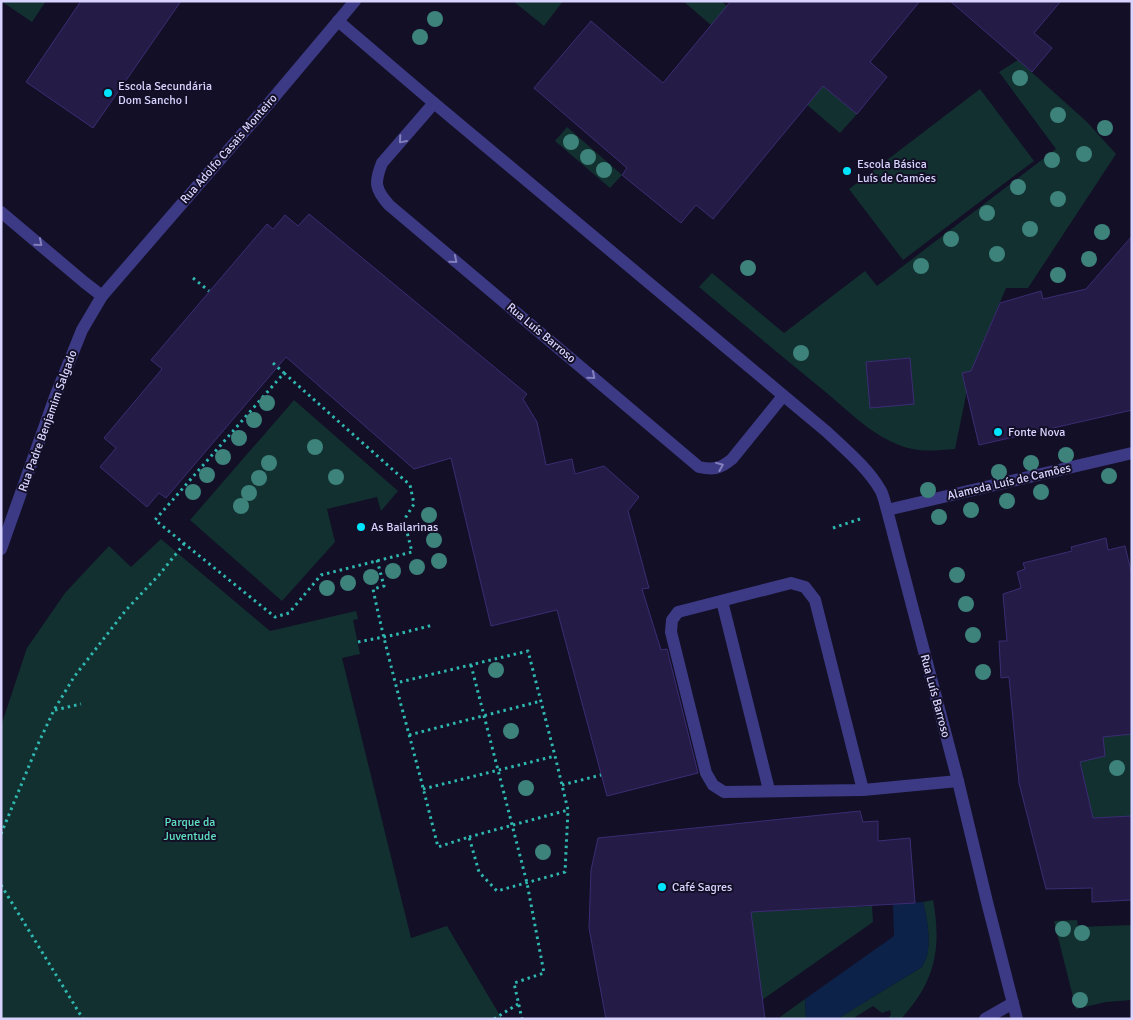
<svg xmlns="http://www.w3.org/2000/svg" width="1133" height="1020" font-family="Signika,sans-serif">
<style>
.green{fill:#12302f}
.water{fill:#0c2248}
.building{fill:#241b47;stroke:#3b2d73}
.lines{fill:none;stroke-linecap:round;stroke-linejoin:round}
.path{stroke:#2fb8b0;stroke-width:3;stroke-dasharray:2.5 4;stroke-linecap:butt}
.service{stroke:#3d3a85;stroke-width:12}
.minor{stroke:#3d3a85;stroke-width:12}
.tertiary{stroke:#3d3a85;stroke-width:12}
.tree{fill:#3d827b}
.oneway{stroke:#837fbc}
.poi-dot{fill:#00e5ff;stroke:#130f26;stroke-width:2}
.labels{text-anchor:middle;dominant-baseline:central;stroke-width:4;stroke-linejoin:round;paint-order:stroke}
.poi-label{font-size:12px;fill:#d9d4ff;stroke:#130f26;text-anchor:start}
.street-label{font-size:12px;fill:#d9d4ff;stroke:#130f26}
.park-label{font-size:12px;fill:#5fe0c0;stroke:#130f26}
</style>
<rect width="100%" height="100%" fill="#130f26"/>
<g class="green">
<polygon points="1,1 46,1 32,22"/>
<polygon points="513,1 563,1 544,26"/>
<polygon points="683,1 721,1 761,35 745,54"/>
<path d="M 1018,60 L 1087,122 L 1116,154 L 1028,288 L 1006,288 L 971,371 L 955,449 C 931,451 915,453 892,442 C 868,431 848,411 828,394 C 785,359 742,323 699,287 L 712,273 L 784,333 L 865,271 L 877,286 L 1056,149 L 999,72 Z"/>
<polygon points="793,61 857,114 840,133 778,80"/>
<polygon points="980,89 1034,161 903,260 849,189"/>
<polygon points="567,127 622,175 610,188 555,141"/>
<polygon points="294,400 398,491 381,511 377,497 327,509 335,542 282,601 190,520"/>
<polygon points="161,539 270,631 356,611 358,619 353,620 360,654 342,658 411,938 447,926 502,1019 1,1019 1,726 27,648 65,593 109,546 131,567"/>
<polygon points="1132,734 1132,816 1092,818 1079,762 1104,756 1103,737"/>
<path d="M 933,900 C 942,949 935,982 901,1019 L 887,1019 L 891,1015 L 890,1010 L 882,1013 L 873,1006 L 852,1019 L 837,1019 L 922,967 C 924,963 926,959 927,955 C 931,940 927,917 923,902 Z"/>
<polygon points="872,906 873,922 762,1000 751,912"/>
<polygon points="1077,920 1078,927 1132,925 1132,1000 1106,1002 1076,1009 1054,921"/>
<polygon points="805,999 806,1019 780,1019 780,1017"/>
</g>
<path class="water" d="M 923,902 C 927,917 931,940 927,955 C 926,959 924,963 922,967 L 837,1019 L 806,1019 L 805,999 L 894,936 L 893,904 Z"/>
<g class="building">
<polygon points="81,1 181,1 93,128 26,82"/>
<polygon points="731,1 920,1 870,62 887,77 857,114 823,86 713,219 696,205 681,223 622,175 627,168 534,88 591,21 663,83"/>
<polygon points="950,1 1061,1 1034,33 1052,48 1032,72"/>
<polygon points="309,214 527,394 523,399 537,422 546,465 572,459 575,474 604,466 639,497 628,511 649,588 642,589 661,650 667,649 698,773 607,796 557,610 491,626 451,458 414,469 286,357 166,498 159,493 147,507 100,467 116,448 104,438 162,369 151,360 267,224 273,229 285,215 298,226"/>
<polygon points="1132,236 1132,410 979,445 962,373 971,371 1000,303 1041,291 1043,299 1086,289"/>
<polygon points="910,358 914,404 870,408 866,362"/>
<polygon points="1106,538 1108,550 1125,546 1132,575 1132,734 1103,737 1105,756 1080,762 1093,818 1132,816 1132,900 1092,902 1092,888 1046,889 1019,783 1009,677 1001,678 999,641 1007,641 1003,594 1021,588 1017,572 1025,569 1023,563 1072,551 1071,547"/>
<polygon points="860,811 863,822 878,821 878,841 910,838 915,903 751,912 765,1019 606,1019 589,928 591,870 598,838"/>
</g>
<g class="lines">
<g class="path">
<polyline points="193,278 209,291"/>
<polyline points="273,363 284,373"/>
<polygon points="284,373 410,485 414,504 404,520 412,552 321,575 289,613 275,617 155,520"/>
<polyline points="833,528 863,518"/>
<path d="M 377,560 L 384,586 L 373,589 C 381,628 391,666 401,705 C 414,752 426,799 438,847 L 469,837 L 479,872 L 497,891 L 565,872 L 568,810 L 555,756 L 528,651 L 396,683"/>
<polyline points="358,642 394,635 433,625"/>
<polyline points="471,665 527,883 544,973 514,983 522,1019"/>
<polyline points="55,710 81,704"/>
<polyline points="409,735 541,701"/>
<polyline points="562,785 601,775"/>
<polyline points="423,789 555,756"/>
<polyline points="1,834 38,744 54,710 74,677 126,610 159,575 184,544"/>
<polyline points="469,837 568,810"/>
<polyline points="1,885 83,1019"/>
<polyline points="494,1019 518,1004"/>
</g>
<g class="service">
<polyline points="722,601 769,790"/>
<polyline points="863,790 815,600 805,587 791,583 678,612 672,620 671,632 706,773 713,785 724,792 863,790 958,781"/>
</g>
<g class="minor">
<path d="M 338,21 L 434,103 L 827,432 C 846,450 868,468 881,491 C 884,497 885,504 887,510 L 958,781 L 987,902 L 1017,1019"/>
<path d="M 434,103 L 382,163 C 374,183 375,189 389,205 L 699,467 C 713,470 720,469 732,459 L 783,396"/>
<polyline points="1,212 84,282 102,296"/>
<polyline points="887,510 1132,453"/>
<polyline points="985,1019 1013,1003"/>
</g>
<polyline class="tertiary" points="1,549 55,397 82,330 102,296 270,102 355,1"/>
</g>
<g class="tree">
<circle cx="435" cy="19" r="8"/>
<circle cx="420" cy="37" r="8"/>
<circle cx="1020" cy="78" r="8"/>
<circle cx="1058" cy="115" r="8"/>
<circle cx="1105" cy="128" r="8"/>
<circle cx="571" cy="142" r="8"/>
<circle cx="1084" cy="154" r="8"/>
<circle cx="588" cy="157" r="8"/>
<circle cx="1052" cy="160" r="8"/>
<circle cx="604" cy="170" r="8"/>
<circle cx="1018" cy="187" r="8"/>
<circle cx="1058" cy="199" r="8"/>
<circle cx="987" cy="213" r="8"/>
<circle cx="1030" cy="229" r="8"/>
<circle cx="1102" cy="232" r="8"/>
<circle cx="951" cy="239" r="8"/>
<circle cx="997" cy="254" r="8"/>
<circle cx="1089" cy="259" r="8"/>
<circle cx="921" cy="266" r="8"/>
<circle cx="748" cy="268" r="8"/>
<circle cx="1058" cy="275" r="8"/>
<circle cx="801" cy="353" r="8"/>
<circle cx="267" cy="403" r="8"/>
<circle cx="254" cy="420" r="8"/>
<circle cx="239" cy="438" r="8"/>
<circle cx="315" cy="447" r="8"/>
<circle cx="1066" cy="455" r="8"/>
<circle cx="223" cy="457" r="8"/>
<circle cx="269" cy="463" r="8"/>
<circle cx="1031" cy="463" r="8"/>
<circle cx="999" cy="472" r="8"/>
<circle cx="207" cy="475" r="8"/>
<circle cx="1109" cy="476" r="8"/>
<circle cx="336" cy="477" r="8"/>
<circle cx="259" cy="478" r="8"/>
<circle cx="928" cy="490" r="8"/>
<circle cx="193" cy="492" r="8"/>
<circle cx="1041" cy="492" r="8"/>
<circle cx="249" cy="493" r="8"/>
<circle cx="1007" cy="501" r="8"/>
<circle cx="241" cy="506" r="8"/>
<circle cx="971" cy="510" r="8"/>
<circle cx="429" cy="515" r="8"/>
<circle cx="939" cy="517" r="8"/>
<circle cx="434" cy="540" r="8"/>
<circle cx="439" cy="561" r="8"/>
<circle cx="417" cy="567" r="8"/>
<circle cx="393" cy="571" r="8"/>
<circle cx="957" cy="575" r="8"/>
<circle cx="371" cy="577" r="8"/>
<circle cx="348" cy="583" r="8"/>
<circle cx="327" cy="588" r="8"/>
<circle cx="966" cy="604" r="8"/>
<circle cx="973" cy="635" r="8"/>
<circle cx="496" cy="670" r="8"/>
<circle cx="983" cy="672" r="8"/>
<circle cx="511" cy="731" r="8"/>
<circle cx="1117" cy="768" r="8"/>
<circle cx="526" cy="788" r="8"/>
<circle cx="543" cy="852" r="8"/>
<circle cx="1063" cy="929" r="8"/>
<circle cx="1082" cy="933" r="8"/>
<circle cx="1080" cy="1000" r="8"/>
</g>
<defs><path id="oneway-chevron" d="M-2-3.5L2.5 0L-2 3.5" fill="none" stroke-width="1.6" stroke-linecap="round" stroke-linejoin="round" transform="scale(1.25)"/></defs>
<g class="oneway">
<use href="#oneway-chevron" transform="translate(402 140) rotate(131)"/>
<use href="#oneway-chevron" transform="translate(39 243) rotate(40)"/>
<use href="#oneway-chevron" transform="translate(454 260) rotate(40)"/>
<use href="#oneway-chevron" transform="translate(592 376) rotate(40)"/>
<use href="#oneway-chevron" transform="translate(720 466) rotate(-22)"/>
</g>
<g class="poi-dot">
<circle cx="108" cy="93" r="5"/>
<circle cx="847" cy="171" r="5"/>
<circle cx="998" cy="432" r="5"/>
<circle cx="361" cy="527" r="5"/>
<circle cx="662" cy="887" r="5"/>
</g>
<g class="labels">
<g class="poi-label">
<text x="118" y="86">Escola Secundária<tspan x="118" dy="14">Dom Sancho I</tspan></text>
<text x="857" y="164">Escola Básica<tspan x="857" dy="14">Luís de Camões</tspan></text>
<text x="1008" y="432">Fonte Nova</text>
<text x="371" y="527">As Bailarinas</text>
<text x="672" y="887">Café Sagres</text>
</g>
<g class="street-label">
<text transform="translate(229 149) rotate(-49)">Rua Adolfo Casais Monteiro</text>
<text transform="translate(541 333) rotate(40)">Rua Luís Barroso</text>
<text transform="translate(48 421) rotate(-70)">Rua Padre Benjamim Salgado</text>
<text transform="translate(1009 482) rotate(-13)">Alameda Luís de Camões</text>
<text transform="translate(935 696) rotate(75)">Rua Luís Barroso</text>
</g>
<g class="park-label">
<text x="190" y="822">Parque da<tspan x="190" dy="14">Juventude</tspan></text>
</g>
</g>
<rect width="1133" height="1020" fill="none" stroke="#d9d4ff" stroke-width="5"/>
</svg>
